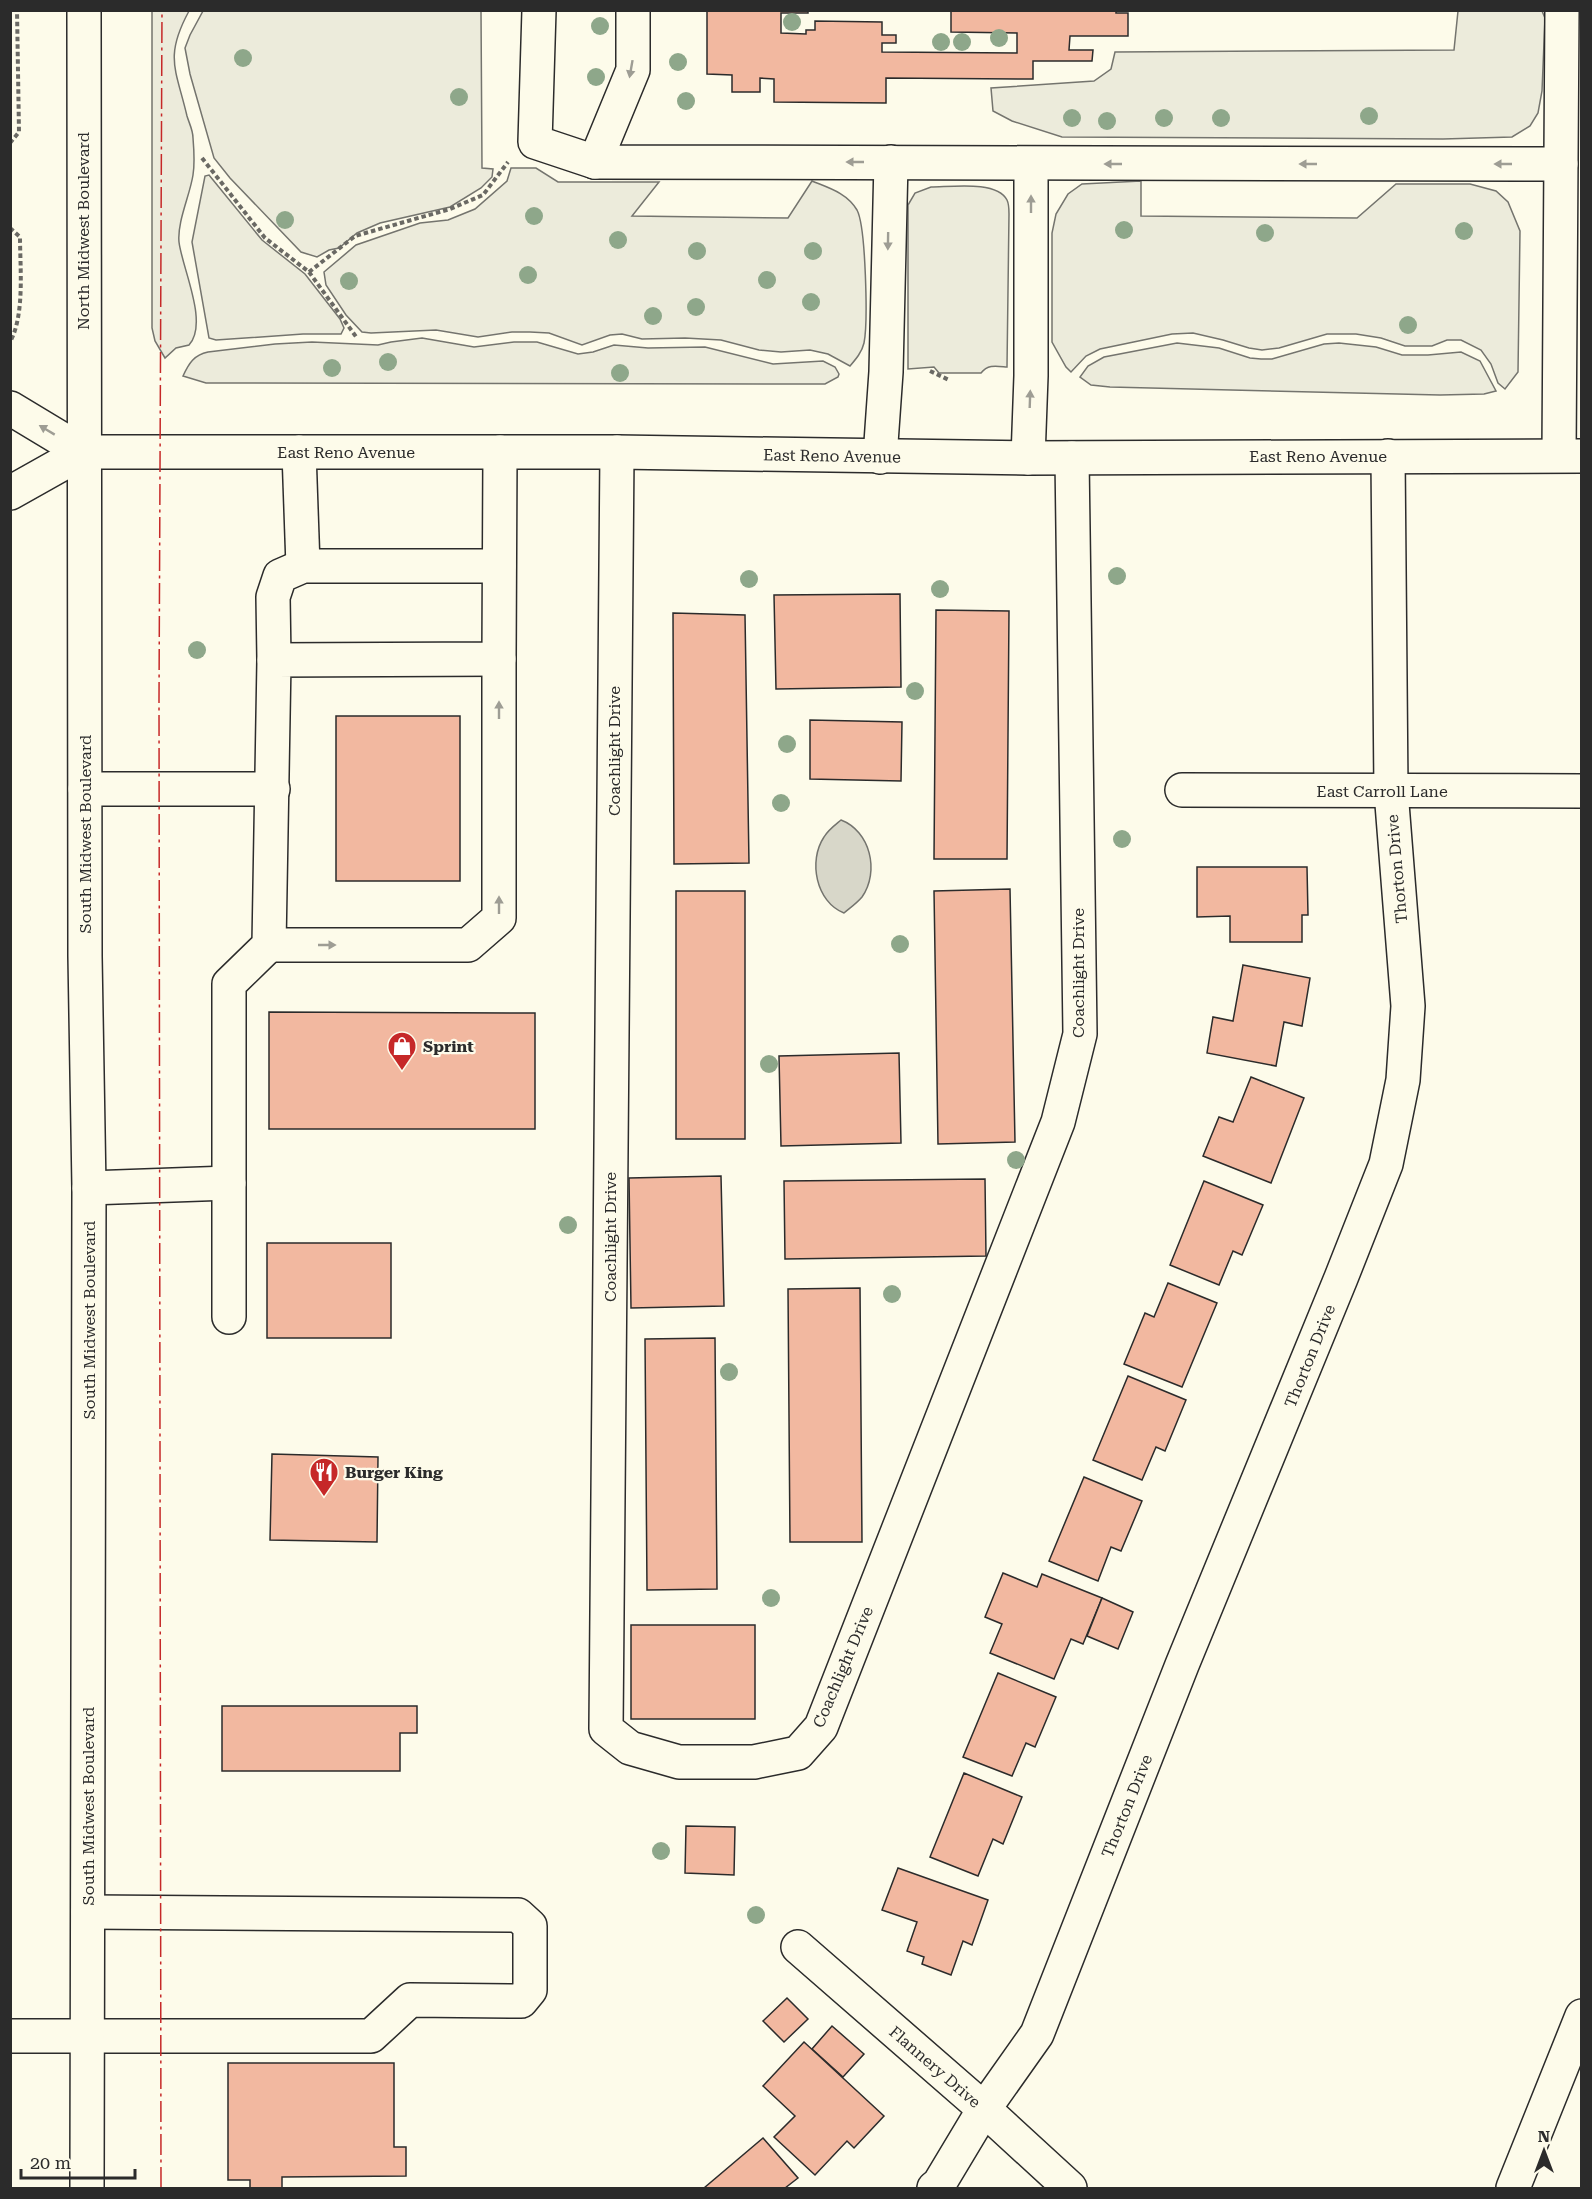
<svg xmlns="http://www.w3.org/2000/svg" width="1592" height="2199" font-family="'Roboto Serif',serif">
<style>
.green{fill:#ecebdb;stroke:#74746e;stroke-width:1.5}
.water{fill:#d8d7c9;stroke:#74746e;stroke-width:1.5}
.building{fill:#f2b8a0;stroke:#2b2b2b;stroke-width:1.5}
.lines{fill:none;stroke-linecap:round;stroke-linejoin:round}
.minor-casing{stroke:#2b2b2b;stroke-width:36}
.major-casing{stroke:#2b2b2b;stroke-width:36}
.path{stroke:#6a6964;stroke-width:4;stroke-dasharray:4.5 3;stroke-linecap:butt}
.minor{stroke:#fdfbea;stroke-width:33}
.major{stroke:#fdfbea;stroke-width:33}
.power{stroke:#c62828;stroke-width:1.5;stroke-dasharray:21 4.5 3 4.5;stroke-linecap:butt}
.tree{fill:#8ea78a}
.oneway{fill:#9e9d94}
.labels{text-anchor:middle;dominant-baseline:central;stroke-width:4.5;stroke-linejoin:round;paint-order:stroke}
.street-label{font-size:16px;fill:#2b2b2b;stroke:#fdfbea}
.poi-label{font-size:16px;font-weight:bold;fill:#2b2b2b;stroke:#fdfbea;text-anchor:start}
</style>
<rect width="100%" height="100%" fill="#fdfbea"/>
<g class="green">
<path d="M 152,11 L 189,11 C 164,57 176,69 187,116 C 189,123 193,130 193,138 C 194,150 195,163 193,175 C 190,195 177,222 179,242 C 182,268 209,323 189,345 L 176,348 L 165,358 L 155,341 L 152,328 Z"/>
<polygon points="203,11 481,11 482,168 493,169 492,177 481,188 450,207 380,223 357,233 339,248 329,250 317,257 301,252 230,178 214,158 190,74 185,48 190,35"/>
<polygon points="1458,11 1542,11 1545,18 1542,91 1538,113 1530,126 1512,137 1443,139 1062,137 1012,121 993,111 991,88 1094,81 1111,69 1115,52 1454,50"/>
<path d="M 511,168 L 536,168 L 558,182 L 659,182 L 632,216 L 788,218 L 812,181 C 829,188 847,193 857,210 C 866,227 868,323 864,343 C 862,352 856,359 850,366 L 828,354 L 810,350 L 781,352 L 759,350 L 721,340 L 685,338 L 642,339 L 622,334 L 610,335 L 582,345 L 549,333 L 530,332 L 512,332 L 478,337 L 436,330 L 371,333 L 362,332 L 346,315 L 326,285 L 324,272 L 356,245 L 420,223 L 448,220 L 475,209 L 507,181 Z"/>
<polygon points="209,175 262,240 305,274 340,319 344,328 341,334 303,334 216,340 209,338 192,242 205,176"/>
<polygon points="1141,181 1141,216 1357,218 1396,184 1470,184 1496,191 1508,202 1520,231 1518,372 1505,389 1498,383 1491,364 1481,350 1461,340 1447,340 1432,346 1405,346 1381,338 1356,334 1327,334 1279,348 1262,350 1249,348 1223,340 1193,333 1172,334 1100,349 1086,356 1071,372 1066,367 1052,342 1052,233 1056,214 1068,194 1082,184"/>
<path d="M 931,187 C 950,187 997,180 1007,200 C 1009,204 1009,210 1009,214 L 1007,367 C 996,366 988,364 981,373 L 939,373 L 934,367 L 908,369 L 908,205 L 915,193 Z"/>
<path d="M 422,338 L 474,347 L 514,342 L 537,342 L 578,354 L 593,352 L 614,345 L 648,348 L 705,347 L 773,364 L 823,361 L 835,367 L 839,374 L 838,377 L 825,384 L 206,383 L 183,376 C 189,363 194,355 208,352 L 275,344 L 312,342 L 378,345 L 391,342 Z"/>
<polygon points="1177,343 1219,348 1250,358 1261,359 1272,359 1324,344 1339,343 1376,347 1402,355 1428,355 1461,352 1480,361 1496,391 1484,394 1440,395 1110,387 1091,385 1080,377 1088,366 1104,357"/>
</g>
<path class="water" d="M 841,820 C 870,831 880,871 862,897 C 857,903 850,908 844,913 C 816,902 808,861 824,837 C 828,830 835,825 841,820 Z"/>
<g class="building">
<polygon points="707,10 808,10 808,13 781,13 781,33 806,34 806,30 815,30 815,21 882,22 882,35 896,35 896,43 882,43 882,52 1017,53 1017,33 951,32 951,10 1116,10 1116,13 1128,13 1128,36 1070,36 1069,50 1093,50 1092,61 1033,61 1033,79 886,78 886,103 774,102 774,79 760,78 760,92 732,92 732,75 707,74"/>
<polygon points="900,594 901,687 776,689 774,595"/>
<polygon points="936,610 1009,611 1007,859 934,859"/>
<polygon points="673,613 745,615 749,863 674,864"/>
<rect x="336" y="716" width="124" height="165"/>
<polygon points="810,720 902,722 901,781 810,779"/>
<polygon points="1197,867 1307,867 1308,915 1302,915 1302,942 1230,942 1230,916 1197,917"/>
<polygon points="1010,889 1015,1142 938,1144 934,891"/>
<rect x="676" y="891" width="69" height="248"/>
<polygon points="1243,965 1310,978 1302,1026 1284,1022 1276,1066 1207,1053 1213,1017 1233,1021"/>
<polygon points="269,1012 535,1013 535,1129 269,1129"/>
<polygon points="899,1053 901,1143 781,1146 779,1056"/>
<polygon points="1251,1077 1304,1098 1271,1183 1203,1156 1219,1117 1233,1122"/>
<polygon points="721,1176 724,1306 631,1308 629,1178"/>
<polygon points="985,1179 986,1256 785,1259 784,1181"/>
<polygon points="1204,1181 1263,1205 1242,1255 1233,1251 1219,1285 1170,1265"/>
<rect x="267" y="1243" width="124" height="95"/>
<polygon points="1168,1283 1217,1303 1182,1387 1124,1364 1145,1313 1154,1317"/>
<polygon points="860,1288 862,1542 790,1542 788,1289"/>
<polygon points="715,1338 717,1589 647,1590 645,1339"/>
<polygon points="1128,1376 1186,1400 1165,1451 1156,1447 1142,1480 1093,1460"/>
<polygon points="272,1454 378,1457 377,1542 270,1540"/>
<polygon points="1084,1477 1142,1501 1121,1551 1111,1547 1098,1581 1049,1561"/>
<polygon points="1003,1573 1037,1587 1042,1574 1102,1598 1083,1644 1071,1639 1054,1679 990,1653 1002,1624 985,1617"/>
<polygon points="1102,1598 1133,1612 1118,1649 1087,1636"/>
<rect x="631" y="1625" width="124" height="94"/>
<polygon points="998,1673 1056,1697 1035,1747 1026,1743 1012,1776 963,1757"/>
<polygon points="222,1706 417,1706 417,1733 400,1733 400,1771 222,1771"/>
<polygon points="964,1773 1022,1797 1003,1844 993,1839 978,1876 930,1857"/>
<polygon points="686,1826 735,1827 734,1875 685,1873"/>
<polygon points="898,1868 988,1900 972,1945 963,1941 951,1975 922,1964 924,1957 907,1951 917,1922 882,1910"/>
<polygon points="787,1998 808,2019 784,2042 763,2021"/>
<polygon points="832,2026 864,2054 843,2077 812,2049"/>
<polygon points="804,2042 884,2116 854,2148 847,2141 815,2175 774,2137 795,2116 763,2086"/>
<polygon points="228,2063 394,2063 394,2147 406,2147 406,2176 282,2177 282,2188 250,2188 250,2180 228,2180"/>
<polygon points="763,2138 798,2178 785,2188 704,2188"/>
</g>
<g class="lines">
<g class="minor-casing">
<g id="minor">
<polyline points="539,10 535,142 595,162 1561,164"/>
<polyline points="595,162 633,70 633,10"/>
<polyline points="299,452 303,566"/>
<polyline points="617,452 606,1729 630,1748 679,1762 754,1762 798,1753 821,1727 1058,1122 1080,1034 1072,458"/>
<polyline points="1559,455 1562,10"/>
<polyline points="880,457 886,372 891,162"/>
<polyline points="1028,458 1031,376 1031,164"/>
<polyline points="274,660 273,597 280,576 303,566 499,566"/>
<polyline points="85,789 273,789"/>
<polyline points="1182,790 1582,791"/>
<polyline points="269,945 468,945 499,918 499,659"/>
<polyline points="89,1188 229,1183"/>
<polyline points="229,1317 229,984 269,945 274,660 499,659 500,452"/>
<polyline points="798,1947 984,2109 1070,2188"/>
<polyline points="10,2036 371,2036 410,2000 521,2001 530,1990 530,1926 518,1915 88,1912"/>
<polyline points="934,2188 939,2184 984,2109 1037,2034 1182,1665 1341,1278 1386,1164 1403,1080 1408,1006 1391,791 1388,456"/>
<polyline points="1513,2188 1582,2016"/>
</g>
</g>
<g class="major-casing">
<g id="major">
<polyline points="84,10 85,956 89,1188 87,2188"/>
<polyline points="10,408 83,452"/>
<polyline points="10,493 83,452 617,452 1028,458 1582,456"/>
</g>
</g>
<g class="path">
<polyline points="10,143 19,132 17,10"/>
<polyline points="202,158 265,238 309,272 357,338"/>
<path d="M 10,228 L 20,237 C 20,267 25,315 10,342"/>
<polyline points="309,272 355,236 450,209 483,195 508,162"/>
<polyline points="930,371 949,380"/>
</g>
<use href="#minor" class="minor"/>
<use href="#major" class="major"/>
<polyline class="power" points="161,2188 159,701 162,10"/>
</g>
<g class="tree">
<circle cx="792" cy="22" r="9"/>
<circle cx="600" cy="26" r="9"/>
<circle cx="999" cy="38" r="9"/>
<circle cx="941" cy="42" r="9"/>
<circle cx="962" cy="42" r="9"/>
<circle cx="243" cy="58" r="9"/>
<circle cx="678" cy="62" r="9"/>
<circle cx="596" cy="77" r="9"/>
<circle cx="459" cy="97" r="9"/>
<circle cx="686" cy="101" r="9"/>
<circle cx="1369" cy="116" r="9"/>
<circle cx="1072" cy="118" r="9"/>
<circle cx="1164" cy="118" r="9"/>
<circle cx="1221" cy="118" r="9"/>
<circle cx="1107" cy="121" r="9"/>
<circle cx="534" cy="216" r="9"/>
<circle cx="285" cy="220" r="9"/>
<circle cx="1124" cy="230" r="9"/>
<circle cx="1464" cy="231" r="9"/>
<circle cx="1265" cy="233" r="9"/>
<circle cx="618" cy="240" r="9"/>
<circle cx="697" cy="251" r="9"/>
<circle cx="813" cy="251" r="9"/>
<circle cx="528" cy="275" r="9"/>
<circle cx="767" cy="280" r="9"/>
<circle cx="349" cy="281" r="9"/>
<circle cx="811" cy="302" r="9"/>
<circle cx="696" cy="307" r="9"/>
<circle cx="653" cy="316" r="9"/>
<circle cx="1408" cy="325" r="9"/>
<circle cx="388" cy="362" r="9"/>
<circle cx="332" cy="368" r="9"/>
<circle cx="620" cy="373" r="9"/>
<circle cx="1117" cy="576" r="9"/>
<circle cx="749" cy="579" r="9"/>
<circle cx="940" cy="589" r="9"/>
<circle cx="197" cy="650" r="9"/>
<circle cx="915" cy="691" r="9"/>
<circle cx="787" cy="744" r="9"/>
<circle cx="781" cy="803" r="9"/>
<circle cx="1122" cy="839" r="9"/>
<circle cx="900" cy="944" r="9"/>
<circle cx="769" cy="1064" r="9"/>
<circle cx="1016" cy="1160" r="9"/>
<circle cx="568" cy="1225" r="9"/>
<circle cx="892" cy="1294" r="9"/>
<circle cx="729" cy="1372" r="9"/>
<circle cx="771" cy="1598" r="9"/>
<circle cx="661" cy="1851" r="9"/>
<circle cx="756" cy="1915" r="9"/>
</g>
<defs><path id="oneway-solid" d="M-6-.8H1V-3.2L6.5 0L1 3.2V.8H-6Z" transform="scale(1.5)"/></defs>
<g class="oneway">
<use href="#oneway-solid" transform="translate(631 69) rotate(100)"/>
<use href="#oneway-solid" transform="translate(855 162) rotate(180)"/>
<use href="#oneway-solid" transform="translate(1113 164) rotate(180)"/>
<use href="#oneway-solid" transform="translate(1308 164) rotate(180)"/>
<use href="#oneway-solid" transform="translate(1503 164) rotate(180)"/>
<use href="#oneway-solid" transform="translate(1031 204) rotate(-90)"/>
<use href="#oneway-solid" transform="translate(888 241) rotate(91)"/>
<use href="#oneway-solid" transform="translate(1030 399) rotate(-88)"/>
<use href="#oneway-solid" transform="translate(47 430) rotate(-149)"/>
<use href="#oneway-solid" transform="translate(499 710) rotate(-90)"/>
<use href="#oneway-solid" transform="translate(499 905) rotate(-90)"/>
<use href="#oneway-solid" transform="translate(327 945)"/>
</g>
<defs>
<g id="shop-pin" transform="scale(1.5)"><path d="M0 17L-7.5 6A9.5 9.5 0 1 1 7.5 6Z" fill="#c62828" stroke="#fdfbea"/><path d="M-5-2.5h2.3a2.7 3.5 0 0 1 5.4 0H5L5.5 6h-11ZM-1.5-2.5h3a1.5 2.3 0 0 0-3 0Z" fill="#fff"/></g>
<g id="restaurant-pin" transform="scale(1.5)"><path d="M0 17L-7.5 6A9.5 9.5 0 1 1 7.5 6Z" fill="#c62828" stroke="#fdfbea"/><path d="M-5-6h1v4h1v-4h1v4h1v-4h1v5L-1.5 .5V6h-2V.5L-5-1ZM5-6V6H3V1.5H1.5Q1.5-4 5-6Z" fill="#fff"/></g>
</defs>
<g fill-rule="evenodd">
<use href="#shop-pin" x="402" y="1046"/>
<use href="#restaurant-pin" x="324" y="1472"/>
</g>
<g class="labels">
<g class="street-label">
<text transform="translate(83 231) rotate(-90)">North Midwest Boulevard</text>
<text x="346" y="452">East Reno Avenue</text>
<text transform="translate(832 456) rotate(1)">East Reno Avenue</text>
<text x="1318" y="456">East Reno Avenue</text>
<text transform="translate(614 751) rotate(-90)">Coachlight Drive</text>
<text x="1382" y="791">East Carroll Lane</text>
<text transform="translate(85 834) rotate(-90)">South Midwest Boulevard</text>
<text transform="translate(1397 869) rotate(-95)">Thorton Drive</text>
<text transform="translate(1078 973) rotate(-90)">Coachlight Drive</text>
<text transform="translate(610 1237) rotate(-90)">Coachlight Drive</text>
<text transform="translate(89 1320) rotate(-90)">South Midwest Boulevard</text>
<text transform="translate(1310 1356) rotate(-68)">Thorton Drive</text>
<text transform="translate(843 1667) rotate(-67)">Coachlight Drive</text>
<text transform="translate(88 1806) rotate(-90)">South Midwest Boulevard</text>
<text transform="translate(1127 1806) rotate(-68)">Thorton Drive</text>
<text transform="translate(935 2067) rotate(41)">Flannery Drive</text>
</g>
<g class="poi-label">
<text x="423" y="1046">Sprint</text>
<text x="345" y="1472">Burger King</text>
</g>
</g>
<rect width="1592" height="2199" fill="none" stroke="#2b2b2b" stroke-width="24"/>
<g transform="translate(1544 2151)" stroke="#fdfbea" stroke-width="4.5" paint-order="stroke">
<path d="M0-4.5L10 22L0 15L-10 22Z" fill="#2b2b2b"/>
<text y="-9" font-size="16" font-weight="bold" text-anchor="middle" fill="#2b2b2b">N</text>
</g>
<path d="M21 2169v9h114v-9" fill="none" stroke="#2b2b2b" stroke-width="3"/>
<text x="30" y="2169" font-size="18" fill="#2b2b2b" stroke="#fdfbea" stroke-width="4.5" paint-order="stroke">20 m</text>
</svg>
